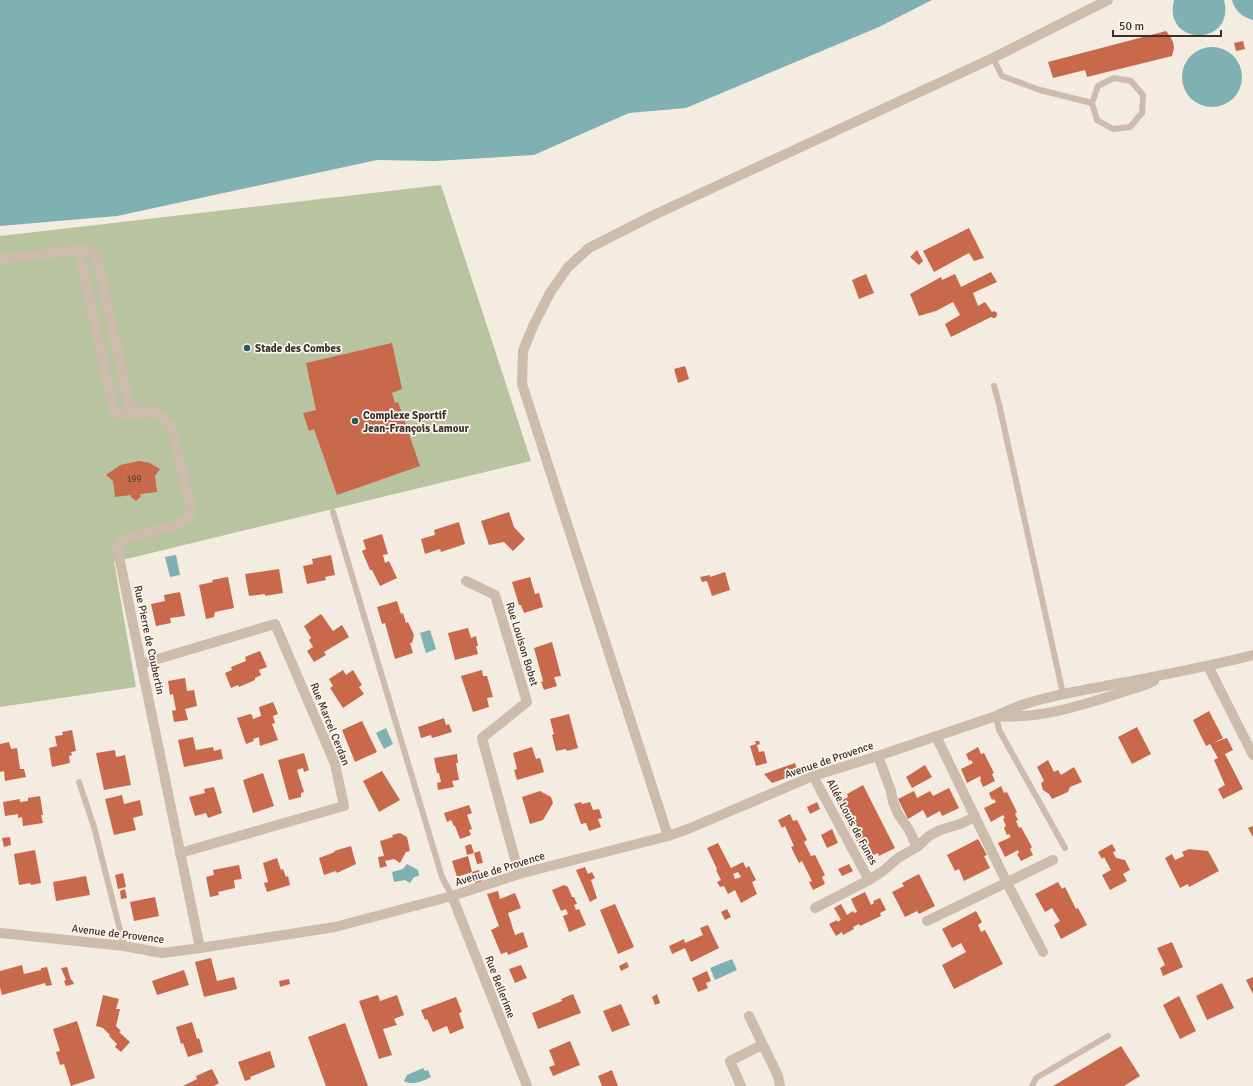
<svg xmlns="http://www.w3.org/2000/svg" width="1253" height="1086" font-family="Signika,sans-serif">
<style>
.green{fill:#b8c4a0}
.water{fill:#7fb0b2}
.building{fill:#c8694b;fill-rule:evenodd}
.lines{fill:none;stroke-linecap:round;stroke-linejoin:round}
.lane{stroke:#cdbbac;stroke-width:6}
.street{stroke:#cdbbac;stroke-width:10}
.poi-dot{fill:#1f5a5e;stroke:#fbf5ee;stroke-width:1.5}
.labels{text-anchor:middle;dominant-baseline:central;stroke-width:3.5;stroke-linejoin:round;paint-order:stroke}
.number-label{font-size:9px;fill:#5e3e33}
.poi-label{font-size:11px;font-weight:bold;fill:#3b302b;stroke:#fbf5ee;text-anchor:start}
.street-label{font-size:11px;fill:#3b302b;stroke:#fbf5ee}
</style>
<rect width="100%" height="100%" fill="#f4ebe1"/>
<polygon class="green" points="441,185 531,461 114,562 136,687 0,707 0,236"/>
<g class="water">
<polygon points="0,0 932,0 879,27 686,108 629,113 534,155 435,161 377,160 117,216 0,226"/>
<path d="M 1174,0 L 1224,0 C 1236,47 1162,47 1174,0 Z"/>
<path d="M 1232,0 L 1253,0 L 1253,20 C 1242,17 1235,11 1232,0 Z"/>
<circle cx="1212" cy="77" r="30"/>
<polygon points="176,555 180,575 170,577 165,557"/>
<polygon points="430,630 436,649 426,653 420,633"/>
<polygon points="386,728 393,744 384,749 376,733"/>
<polygon points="407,864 418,870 419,876 414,877 410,883 405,880 394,882 392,872 403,869"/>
<polygon points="732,959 737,970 715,980 710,968"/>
<path d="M 423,1068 L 425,1071 L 428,1070 L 431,1077 C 423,1081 412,1086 404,1081 L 407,1075 Z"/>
</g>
<g class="building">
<polygon points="1166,31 1170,36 1173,42 1174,48 1172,56 1087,77 1085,70 1053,78 1048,62"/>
<polygon points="1243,41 1245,49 1236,51 1234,43"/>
<polygon points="969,228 984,258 974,261 969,253 934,272 923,251"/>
<polygon points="917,250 923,261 919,265 910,257"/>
<polygon points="991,272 997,282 973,293 978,306 985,302 992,312 994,311 997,313 997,316 995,318 993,318 991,317 951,337 945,324 960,315 953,302 936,311 919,316 910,294 941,277 942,280 955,274 961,287"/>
<polygon points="866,274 874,293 859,299 852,280"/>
<polygon points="392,343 402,389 392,393 395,403 398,402 420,466 337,495 314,429 309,431 303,413 316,410 306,363"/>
<polygon points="685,366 689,379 678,383 674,369"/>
<polygon points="139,461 150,463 160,469 155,476 157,492 140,494 141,496 136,501 131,497 131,495 115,497 113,481 106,475 120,465"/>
<polygon points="509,512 514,527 525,539 513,551 504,542 489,545 481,521"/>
<polygon points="459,522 465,544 441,552 440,549 425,554 421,539 435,535 434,530"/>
<polygon points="382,534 388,554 383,555 385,563 389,561 397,578 380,586 372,570 370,570 362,551 366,549 363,540"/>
<polygon points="331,555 335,575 325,577 326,580 307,584 303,566 313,564 312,559"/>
<polygon points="279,569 283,593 265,596 265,594 249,596 245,574"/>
<polygon points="725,572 730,590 712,596 707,581 702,582 700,577 710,575 710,577"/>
<polygon points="228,577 234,608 215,612 214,617 206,619 199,585 213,582 212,580"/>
<polygon points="530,577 535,594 539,593 543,607 524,613 521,605 519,605 512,582"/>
<polygon points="180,592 185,616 170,618 171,623 156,626 151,604 165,601 164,595"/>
<polygon points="397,601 401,614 403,613 406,623 408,622 414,635 412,643 410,643 413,653 395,659 385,623 382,624 377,607"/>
<polygon points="321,614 333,631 342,625 349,637 324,652 326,655 314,662 307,651 313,647 309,640 311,638 304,626"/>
<polygon points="468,628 471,638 476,636 478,646 476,646 478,654 455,660 448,633"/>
<polygon points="552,642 561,676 554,677 557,686 544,690 541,682 543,681 534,648"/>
<polygon points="260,651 267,667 259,670 261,675 255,678 255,680 239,687 238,685 231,688 225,673 232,670 231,667 246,661 245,657"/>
<polygon points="343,670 346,675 353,670 362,685 359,687 364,694 343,708 330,688 333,686 329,679"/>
<polygon points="482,670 483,676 487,676 493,697 487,698 489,707 473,712 461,676"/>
<polygon points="185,678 187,691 194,690 197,706 185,709 188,720 174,722 172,711 176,710 173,694 170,695 168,681"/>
<polygon points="273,702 278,714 273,716 275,723 272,724 278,740 260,746 259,737 253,739 254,741 246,744 237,718 250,714 252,715 253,719 261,716 259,707"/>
<polygon points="1209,711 1223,738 1213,743 1227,738 1233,750 1225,754 1243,789 1223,799 1218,789 1225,785 1214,760 1218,758 1210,744 1206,746 1193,720"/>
<polygon points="569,714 578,748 567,751 566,749 556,751 552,735 554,734 550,719"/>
<polygon points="444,718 446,725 449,724 452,732 432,738 431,735 421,738 418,727"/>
<polygon points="362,721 377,752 355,762 342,730"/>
<polygon points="1137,727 1151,754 1132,764 1118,737"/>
<polygon points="72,730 76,751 71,752 72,755 69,756 70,763 52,767 49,748 57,746 55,736 63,735 62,732"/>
<polygon points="193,737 196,750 213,747 214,751 221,749 223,759 184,767 178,740"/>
<polygon points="755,741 759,741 760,744 757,745 759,752 764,751 767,763 756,766 750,746 756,744"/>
<polygon points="9,742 11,749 17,748 20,769 24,769 26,777 5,781 4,771 0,772 0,744"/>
<polygon points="532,747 536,759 540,758 544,772 517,780 514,770 517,769 513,753"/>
<polygon points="978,747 981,754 984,753 994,773 992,774 995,781 983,787 980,780 981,779 980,776 967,783 961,769 973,763 971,760 969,761 966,754"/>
<polygon points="115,750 116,757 125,755 131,785 104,790 96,753"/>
<polygon points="304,753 309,770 304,772 303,768 297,770 304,792 301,793 301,797 289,800 278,760"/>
<polygon points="457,754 458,763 456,763 459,780 452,781 454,787 438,790 437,783 441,782 439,773 437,773 434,758"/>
<polygon points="1048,760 1054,772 1058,770 1061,775 1074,767 1082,782 1070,787 1068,792 1052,799 1049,794 1043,790 1041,783 1044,781 1037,767"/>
<polygon points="795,763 798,774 772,783 764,774"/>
<polygon points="925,765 932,777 912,788 906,777"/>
<polygon points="382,771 400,800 379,812 363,781"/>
<polygon points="263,773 274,806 253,813 243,780"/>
<polygon points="863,785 895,848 879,856 878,853 866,859 853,834 859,831 856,824 849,828 837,803 848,797 847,794"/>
<polygon points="1001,786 1004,793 1007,792 1017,812 1015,814 1018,820 1016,821 1019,828 1021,827 1032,847 1030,849 1033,855 1021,861 1017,854 1019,853 1018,850 1005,857 998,843 1011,837 1009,834 1007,835 1004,828 1006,826 1003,819 1005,818 1003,815 991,822 984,808 996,802 994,799 992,800 989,793"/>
<polygon points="214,787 222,813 208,818 206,813 195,816 189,797 205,793 204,789"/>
<polygon points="949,788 959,808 942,816 940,811 927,818 923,810 908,819 898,799 914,791 917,798 930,791 933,796"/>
<polygon points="540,791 551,797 553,803 543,820 530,824 522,797"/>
<polygon points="122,795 124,804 140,800 143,815 133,818 136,830 114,835 105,799"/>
<polygon points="40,796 43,815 41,815 43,823 23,826 22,817 18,818 18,814 5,816 3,802 20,799 20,802 28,801 28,798"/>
<polygon points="581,802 582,804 590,802 593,810 599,809 602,818 598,819 601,827 589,831 586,823 581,824 574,804"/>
<polygon points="817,802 820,809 810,814 807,807"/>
<polygon points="469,805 472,813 467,815 472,829 469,830 471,835 460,839 455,826 454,826 451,820 447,822 444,813"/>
<polygon points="790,814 793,821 797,820 807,840 804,842 811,856 815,855 825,875 822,877 825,884 813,890 809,882 812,881 802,861 799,863 791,847 794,846 785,826 782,828 778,820"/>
<polygon points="1253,826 1253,837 1248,828"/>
<polygon points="832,829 838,843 827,848 821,835"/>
<polygon points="400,833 407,837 410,851 406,852 400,863 394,859 385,861 387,866 380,868 378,857 384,856 380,841 393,837 392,835"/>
<polygon points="10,837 11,845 4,847 2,838"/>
<polygon points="978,839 987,855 984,856 990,868 964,881 959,869 955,871 947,855"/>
<path d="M 718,843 L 731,868 L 743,862 L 746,868 L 749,866 L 756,880 L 752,882 L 757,894 L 741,903 L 735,890 L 728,894 L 724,886 L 720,887 L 717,882 L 721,880 L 716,870 L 717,869 L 707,848 ZM 738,872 L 741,877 L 735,879 L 733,874 Z"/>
<polygon points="471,844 474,853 480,851 483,863 477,864 474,853 467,855 465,846"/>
<polygon points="1112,844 1116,851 1113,852 1116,858 1125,860 1130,870 1123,874 1127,881 1110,890 1102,875 1111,870 1104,857 1102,859 1098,852"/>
<polygon points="351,846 356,864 337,873 336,871 324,875 319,858 335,852 334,851"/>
<polygon points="1189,849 1208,851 1219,871 1189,887 1188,884 1180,888 1165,858 1172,854 1175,860 1184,856 1182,852"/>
<polygon points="35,850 41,883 31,885 30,883 19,885 14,854"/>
<polygon points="468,856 472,872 479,870 483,884 476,886 472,872 457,877 452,861"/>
<polygon points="277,858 281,870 283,869 286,877 288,876 290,885 267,892 264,883 268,882 263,863"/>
<polygon points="849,864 853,871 842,876 838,869"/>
<polygon points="239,865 242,879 234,880 235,888 218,892 219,895 210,897 206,877 214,875 213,870"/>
<polygon points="585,867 588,874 592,872 595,878 591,880 597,898 590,902 576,870"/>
<polygon points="123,873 126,887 118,889 115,875"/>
<polygon points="919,874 935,906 919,914 917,911 905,917 892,892 904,886 902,883"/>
<polygon points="86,876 90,895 56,901 53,882"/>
<polygon points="1058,882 1062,889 1065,887 1076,909 1078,908 1087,925 1061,939 1054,925 1060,921 1052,908 1045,912 1035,894"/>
<polygon points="564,885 568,887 572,897 574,897 577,904 574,905 576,910 579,909 586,925 569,932 563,916 568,914 566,909 561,911 552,890"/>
<polygon points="125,889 127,898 121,899 120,891"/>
<polygon points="498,891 500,899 515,893 521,908 508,913 515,935 523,932 528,947 508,955 507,952 501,954 491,930 499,926 487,894"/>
<polygon points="865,892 871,905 874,903 873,901 880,898 886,910 880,913 881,916 860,926 859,924 853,927 854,929 843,935 842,932 836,936 829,924 837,920 837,922 841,920 834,908 841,904 847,915 853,911 854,913 857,912 851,899"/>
<polygon points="155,897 159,916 134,921 130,902"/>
<polygon points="615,904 634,947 618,954 600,910"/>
<polygon points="727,909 731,917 725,920 721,912"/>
<polygon points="976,911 982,922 978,925 981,932 985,930 1003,964 954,989 942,965 966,952 961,943 952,948 942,929"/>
<polygon points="708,925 719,948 691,962 685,948 672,954 669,946 684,939 685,943 703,935 700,928"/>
<polygon points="1172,942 1183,967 1163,976 1160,968 1165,965 1157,948"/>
<polygon points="211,958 217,981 234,977 237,989 204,997 195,962"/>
<polygon points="627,962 629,967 621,971 619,966"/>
<polygon points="22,965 24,974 41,970 41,968 47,967 52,985 46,986 45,983 2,995 0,987 0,971"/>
<polygon points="521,965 527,978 515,983 509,969"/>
<polygon points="67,967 71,980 72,980 74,984 66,986 64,981 66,980 61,968"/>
<polygon points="184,970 189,985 157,995 152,981"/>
<polygon points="707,971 711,981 706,983 708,988 698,992 692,978"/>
<polygon points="1253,977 1253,994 1246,980"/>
<polygon points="289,979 290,984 280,987 279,981"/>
<polygon points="1222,983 1234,1008 1207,1020 1196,996"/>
<polygon points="573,994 581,1013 538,1029 532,1013 562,1001 561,999"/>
<polygon points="657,994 660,1003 655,1005 652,997"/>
<polygon points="103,995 119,999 116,1009 120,1009 116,1026 121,1031 119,1032 130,1042 121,1052 115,1047 117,1044 109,1036 110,1035 103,1028 96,1026"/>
<polygon points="378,995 380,1001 397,995 404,1015 394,1019 397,1025 383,1029 392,1055 379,1059 359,1001"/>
<polygon points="1179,996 1196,1031 1180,1039 1163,1005"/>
<polygon points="456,997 462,1012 459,1013 464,1028 450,1034 447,1026 433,1032 427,1019 425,1020 421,1010"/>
<polygon points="621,1004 630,1025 612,1032 603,1011"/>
<polygon points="77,1021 95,1078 71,1086 64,1064 60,1065 56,1052 60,1051 53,1029"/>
<polygon points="192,1022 197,1039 199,1038 203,1052 188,1057 183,1043 181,1044 176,1027"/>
<polygon points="345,1023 368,1086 326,1086 308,1037"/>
<polygon points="570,1041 580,1065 553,1076 549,1067 555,1065 549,1050"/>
<polygon points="1121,1046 1140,1076 1124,1086 1053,1086"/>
<polygon points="270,1051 275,1067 250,1077 251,1079 245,1081 238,1062"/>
<polygon points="212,1069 219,1083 214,1086 183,1086 197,1079 196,1076"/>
<polygon points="612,1070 618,1086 602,1086 598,1076"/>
</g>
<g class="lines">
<g class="lane">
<polyline points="993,58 1002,76 1040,90 1092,103"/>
<polygon points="1114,78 1131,81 1143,95 1142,113 1130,127 1113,129 1097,120 1092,103 1098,86"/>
<polyline points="994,386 999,404 1063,694"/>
<polyline points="333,512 442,877 452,896"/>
<polyline points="996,716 999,730 1065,848"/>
<polyline points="79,782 94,827 124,946"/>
<polyline points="1032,1086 1036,1078 1108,1036"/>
</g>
<g class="street">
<polyline points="79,250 113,409 121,415 156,412 171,425 190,504 190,515 178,525 126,538 117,547 200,948"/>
<polyline points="0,259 79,250 88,251 97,257 128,400 136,413"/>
<polyline points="466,581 495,595 527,702 482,738 519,874"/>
<polyline points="141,664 275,624 335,764 344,806 180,853"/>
<polyline points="1208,666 1253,755"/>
<path d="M 996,716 C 1047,720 1097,700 1145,685 L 1154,681"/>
<polyline points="936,736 1007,883 1043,952"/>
<polyline points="878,756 891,791 893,802 898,814 909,830 917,847"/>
<polyline points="813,776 869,880"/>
<polyline points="668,836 522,384 523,351 534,324 550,293 568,267 589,248 654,215 993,58 1108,0"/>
<polyline points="452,896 527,1086"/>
<polyline points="815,908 869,880 883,871 898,858 917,847 929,836 940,830 960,824 975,817"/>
<polyline points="927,921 1053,860"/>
<path d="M 0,933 L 124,946 L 162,953 L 200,948 L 335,927 L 452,896 L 519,874 L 668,836 L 688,829 L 813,776 L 878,756 L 996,716 C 1028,699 1074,692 1110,685 C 1158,676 1206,667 1253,655"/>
<polyline points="749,1016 778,1076 780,1086"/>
<polyline points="741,1086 730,1061 762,1045"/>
</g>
</g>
<g class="poi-dot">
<circle cx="247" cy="348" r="4"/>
<circle cx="355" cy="421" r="4"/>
</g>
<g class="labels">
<g class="number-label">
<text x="134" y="479">199</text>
</g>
<g class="poi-label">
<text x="255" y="348">Stade des Combes</text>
<text x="363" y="415">Complexe Sportif<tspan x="363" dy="13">Jean-François Lamour</tspan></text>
</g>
<g class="street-label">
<text transform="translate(149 640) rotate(78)">Rue Pierre de Coubertin</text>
<text transform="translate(522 644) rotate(73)">Rue Louison Bobet</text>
<text transform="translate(330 724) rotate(68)">Rue Marcel Cerdan</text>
<text transform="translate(829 760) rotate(-19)">Avenue de Provence</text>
<text transform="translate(852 822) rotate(62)">Allée Louis de Funes</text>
<text transform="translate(500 869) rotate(-17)">Avenue de Provence</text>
<text transform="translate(118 934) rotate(7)">Avenue de Provence</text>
<text transform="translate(500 987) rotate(69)">Rue Bellerime</text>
</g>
</g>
<path d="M1113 30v6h108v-6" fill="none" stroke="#3b302b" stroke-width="2"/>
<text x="1119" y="30" font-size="12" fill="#3b302b" stroke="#fbf5ee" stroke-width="3" paint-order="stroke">50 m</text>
</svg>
